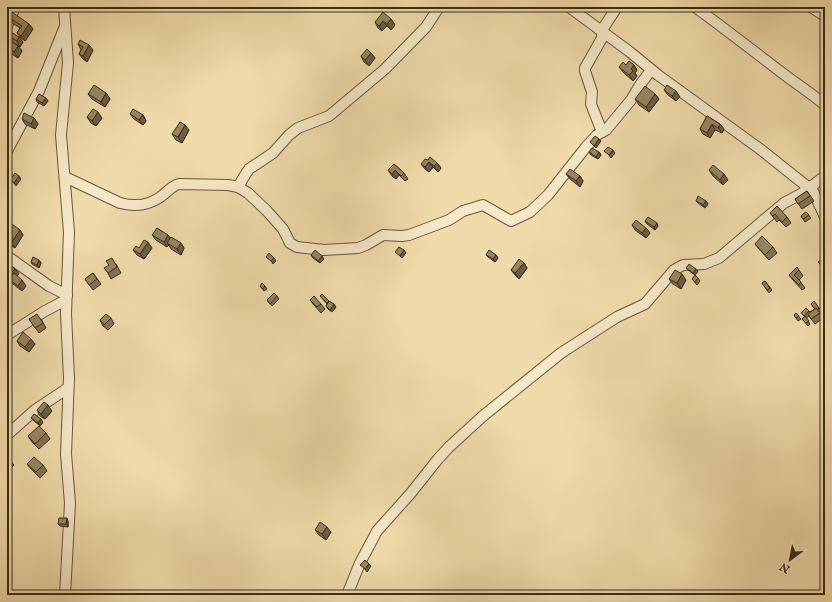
<svg xmlns="http://www.w3.org/2000/svg" width="832" height="602" font-family="'IM FELL English',serif">
<style>
.lines{fill:none;stroke-linecap:round;stroke-linejoin:round}
.minor-casing{stroke:#67583d;stroke-width:12}
.minor{stroke:#f5e7c7;stroke-width:10}
.wall{fill:#837356;stroke:#3a2c19}
.shaded-wall{fill:#6a5e46;stroke:#3a2c19}
.building{fill:#988664;stroke:#3a2c19}
</style>
<rect width="100%" height="100%" fill="#efdaa9"/>
<filter id="stains"><feTurbulence type="fractalNoise" baseFrequency=".005" numOctaves="4"/><feColorMatrix values="0 0 0 0 .2 0 0 0 0 .09 0 0 0 0 .02 0 0 0 .5 -.17"/></filter>
<radialGradient id="worn" r=".72"><stop offset=".6" stop-color="#630" stop-opacity="0"/><stop offset="1" stop-color="#630" stop-opacity=".3"/></radialGradient>
<g class="lines">
<g class="minor-casing">
<g id="minor">
<polyline points="64,7 68,63 61,135 69,232 66,314 69,378 66,454 70,503 65,595"/>
<polyline points="569,7 630,52 658,75 760,149 809,188"/>
<path d="M 695,7 C 724,28 752,50 781,72 C 795,83 811,93 825,105"/>
<polyline points="811,7 825,16"/>
<polyline points="7,26 15,7"/>
<polyline points="602,132 591,104 592,92 585,71 585,68 602,38 602,30 617,7"/>
<polyline points="7,151 39,91 65,26"/>
<path d="M 65,177 L 120,203 C 135,207 151,205 163,195 C 169,190 172,186 179,184 L 228,185 L 238,187 L 248,193 L 267,211 L 283,229 L 290,243 L 297,247 L 324,250 L 358,248 L 366,245 L 383,235 L 402,236 L 409,235 L 449,220 L 463,211 L 483,205 L 511,221 L 530,212 L 548,195 L 586,147 L 597,135 L 606,130 L 631,100 L 640,85 L 651,70"/>
<polyline points="238,187 245,175 249,169 273,153 289,135 298,128 329,116 385,69 426,27 439,7"/>
<polyline points="811,187 825,217"/>
<polyline points="7,256 49,286 67,295"/>
<polyline points="7,335 45,311 66,300"/>
<polyline points="7,435 35,410 68,388"/>
<polyline points="347,595 360,563 377,531 411,493 438,459 449,447 483,416 561,353 617,317 645,304 674,270 683,265 704,264 719,258 784,203 801,194 825,176"/>
</g>
</g>
<use href="#minor" class="minor"/>
</g>
<g class="wall">
<polygon points="8,17 29,24 33,29 25,41 21,38 17,33 20,28 12,23"/>
<polygon points="391,19 395,25 391,30 387,26 382,31 378,28 375,22"/>
<polygon points="7,32 23,42 20,47 9,40 7,37"/>
<polygon points="78,44 93,50 87,62 83,59 79,54 81,50"/>
<polygon points="7,46 18,46 22,51 18,58 10,53 9,51 7,54"/>
<polygon points="371,53 375,58 369,66 364,62 361,56"/>
<polygon points="626,65 634,65 637,70 635,73 637,76 633,81 623,72 619,67"/>
<polygon points="664,90 680,97 676,101 668,95"/>
<polygon points="106,93 110,99 105,107 92,99 88,94"/>
<polygon points="655,94 659,99 649,112 639,105 635,99"/>
<polygon points="36,99 48,101 44,106 37,102"/>
<polygon points="130,114 143,115 146,121 143,125 134,119"/>
<polygon points="707,116 720,124 724,129 722,133 715,130 710,138 703,134 700,129"/>
<polygon points="87,117 102,118 96,126 91,123"/>
<polygon points="34,118 38,124 35,129 25,124 22,119"/>
<polygon points="189,130 182,143 176,140 172,134"/>
<polygon points="589,152 599,152 601,155 598,159 591,155"/>
<polygon points="428,160 437,163 441,168 438,172 433,167 429,172 425,169 421,164"/>
<polygon points="394,164 404,173 408,179 405,181 399,175 396,179 392,176 388,170"/>
<polygon points="709,170 728,180 723,185 713,176"/>
<polygon points="566,174 580,176 583,181 580,187 570,179"/>
<polygon points="807,191 814,201 802,209 795,199"/>
<polygon points="696,201 706,201 708,204 705,208 698,203"/>
<polygon points="806,212 811,218 805,222 801,216"/>
<polygon points="770,213 787,217 791,223 786,227 779,220 777,222"/>
<polygon points="645,221 658,226 655,230 647,224"/>
<polygon points="632,225 646,228 650,233 646,238 635,230"/>
<polygon points="7,227 9,228 20,230 23,235 15,248 7,243"/>
<polygon points="152,235 168,235 170,238 181,243 184,248 181,255 171,249 169,245 167,247 156,240"/>
<polygon points="755,244 773,247 777,253 769,260 759,249"/>
<polygon points="139,248 152,248 144,259 137,255 133,250"/>
<polygon points="311,255 324,259 320,263 313,258"/>
<polygon points="486,255 496,255 498,258 495,262 488,257"/>
<polygon points="39,260 41,263 39,268 32,264 31,262"/>
<polygon points="7,262 15,269 19,274 17,276 26,286 22,291 13,284 7,278"/>
<polygon points="524,263 527,268 519,279 515,275 511,270"/>
<polygon points="116,264 121,273 111,279 108,273 109,265"/>
<polygon points="686,268 696,269 698,271 695,275 688,270"/>
<polygon points="799,270 803,276 799,280 805,288 802,290 793,280 789,275"/>
<polygon points="93,273 101,284 93,290 85,279"/>
<polygon points="698,278 700,281 697,285 692,279"/>
<polygon points="669,279 686,280 681,289 673,284"/>
<polygon points="765,281 772,290 769,293 762,283"/>
<polygon points="260,286 265,286 267,289 264,291"/>
<polygon points="277,296 279,299 272,306 267,300"/>
<polygon points="320,296 330,302 336,307 332,312 328,309 326,306 327,304"/>
<polygon points="310,300 321,304 325,309 321,313 314,305"/>
<polygon points="811,304 819,308 821,310 819,312 823,318 815,324 809,316 806,318 810,324 808,326 802,319 805,317 801,313 809,311 810,312 815,309"/>
<polygon points="796,313 801,319 798,321 794,315"/>
<polygon points="111,318 114,324 108,330 103,326 100,320"/>
<polygon points="29,319 41,319 46,328 39,333"/>
<polygon points="17,341 35,344 29,352 20,346"/>
<polygon points="37,410 52,411 45,419 40,416"/>
<polygon points="31,418 43,422 40,426 33,420"/>
<polygon points="46,433 50,439 39,449 32,442 28,436"/>
<polygon points="7,457 14,465 7,472"/>
<polygon points="27,464 43,465 47,471 40,478 31,469"/>
<polygon points="68,521 68,527 60,526 58,524"/>
<polygon points="315,530 331,532 326,540 319,535"/>
</g>
<g class="shaded-wall">
<polygon points="391,19 395,25 391,30 387,24"/>
<polygon points="383,21 387,26 382,31 379,26"/>
<polygon points="29,24 33,29 25,41 21,36"/>
<polygon points="19,37 23,42 20,47 17,41"/>
<polygon points="89,45 93,50 87,62 83,56"/>
<polygon points="18,46 22,51 18,58 14,52"/>
<polygon points="7,48 9,51 7,54"/>
<polygon points="371,53 375,58 369,66 365,60"/>
<polygon points="634,65 637,70 635,73 637,76 633,81 629,75 631,69"/>
<polygon points="676,91 680,97 676,101 672,96"/>
<polygon points="106,93 110,99 105,107 101,102"/>
<polygon points="655,94 659,99 649,112 646,107"/>
<polygon points="46,98 48,101 44,106 42,103"/>
<polygon points="98,112 102,118 96,126 92,121"/>
<polygon points="143,115 146,121 143,125 139,120"/>
<polygon points="34,118 38,124 35,129 31,124"/>
<polygon points="712,124 715,130 710,138 707,133"/>
<polygon points="720,124 724,129 722,133 718,128"/>
<polygon points="185,125 189,130 182,143 178,137"/>
<polygon points="599,139 601,141 596,148 594,146"/>
<polygon points="613,150 615,153 611,158 609,155"/>
<polygon points="599,152 601,155 598,159 596,157"/>
<polygon points="429,162 433,167 429,172 425,167"/>
<polygon points="437,163 441,168 438,172 434,166"/>
<polygon points="395,170 399,175 396,179 392,174"/>
<polygon points="724,174 728,180 723,185 720,180"/>
<polygon points="19,176 21,179 16,186 14,183"/>
<polygon points="580,176 583,181 580,187 576,181"/>
<polygon points="706,201 708,204 705,208 703,205"/>
<polygon points="657,223 658,226 655,230 654,227"/>
<polygon points="646,228 650,233 646,238 642,233"/>
<polygon points="20,230 23,235 15,248 11,243"/>
<polygon points="168,235 172,240 167,243 169,245 167,247 164,242"/>
<polygon points="148,242 152,248 144,259 140,254"/>
<polygon points="181,243 184,248 181,255 177,249"/>
<polygon points="404,250 406,253 402,258 400,256"/>
<polygon points="496,255 498,258 495,262 493,259"/>
<polygon points="322,256 324,259 320,263 318,261"/>
<polygon points="274,258 276,261 273,264 271,261"/>
<polygon points="39,260 41,263 39,268 37,265"/>
<polygon points="524,263 527,268 519,279 515,273"/>
<polygon points="15,269 19,274 12,281 9,279 11,282 7,277"/>
<polygon points="696,269 698,271 695,275 693,273"/>
<polygon points="682,274 686,280 681,289 677,283"/>
<polygon points="22,280 26,286 22,291 18,286"/>
<polygon points="7,293 11,298 9,301 10,303 7,307"/>
<polygon points="334,304 336,307 332,312 330,310"/>
<polygon points="31,339 35,344 29,352 25,347"/>
<polygon points="48,405 52,411 45,419 41,414"/>
<polygon points="41,419 43,422 40,426 38,423"/>
<polygon points="67,518 68,521 68,527 66,524"/>
<polygon points="327,527 331,532 326,540 322,534"/>
<polygon points="369,564 371,566 367,572 365,569"/>
</g>
<g class="building">
<polygon points="12,12 29,24 21,36 17,33 22,26 8,17"/>
<polygon points="383,12 391,19 387,24 383,21 379,26 375,22"/>
<polygon points="8,30 19,37 17,41 7,35 7,32"/>
<polygon points="80,40 89,45 83,56 79,54 83,47 78,44"/>
<polygon points="11,41 18,46 14,52 7,48 7,47"/>
<polygon points="367,49 371,53 365,60 361,56"/>
<polygon points="629,61 634,65 631,69 633,71 629,75 619,67 623,62 626,65"/>
<polygon points="94,85 106,93 101,102 88,94"/>
<polygon points="667,85 676,91 672,96 664,90"/>
<polygon points="645,86 655,94 646,107 635,99"/>
<polygon points="39,94 46,98 42,103 36,99"/>
<polygon points="93,109 98,112 92,121 87,117"/>
<polygon points="133,109 143,115 139,120 130,114"/>
<polygon points="24,113 34,118 31,124 22,119"/>
<polygon points="707,116 720,124 718,128 712,124 707,133 700,129"/>
<polygon points="180,122 185,125 178,137 172,134"/>
<polygon points="595,136 599,139 594,146 590,142"/>
<polygon points="608,147 613,150 609,155 604,151"/>
<polygon points="592,148 599,152 596,157 589,152"/>
<polygon points="430,157 437,163 434,166 429,162 425,167 421,164 425,159 428,160"/>
<polygon points="394,164 404,173 401,176 395,170 392,174 388,170"/>
<polygon points="713,165 724,174 720,180 709,170"/>
<polygon points="570,169 580,176 576,181 566,174"/>
<polygon points="15,173 19,176 14,183 10,180"/>
<polygon points="807,191 810,196 798,204 795,199"/>
<polygon points="698,196 706,201 703,205 696,201"/>
<polygon points="777,206 787,217 782,222 775,214 773,216 770,213"/>
<polygon points="806,212 809,215 803,219 801,216"/>
<polygon points="648,217 657,223 654,227 645,221"/>
<polygon points="636,220 646,228 642,233 632,225"/>
<polygon points="12,224 20,230 11,243 7,240 7,227 9,228"/>
<polygon points="157,228 168,235 164,242 152,235"/>
<polygon points="762,236 773,247 765,255 755,244"/>
<polygon points="171,237 181,243 177,249 167,243"/>
<polygon points="144,240 148,242 140,254 133,250 136,246 139,248"/>
<polygon points="399,247 404,250 400,256 395,252"/>
<polygon points="315,250 322,256 318,261 311,255"/>
<polygon points="489,250 496,255 493,259 486,255"/>
<polygon points="269,253 274,258 271,261 266,257"/>
<polygon points="33,257 39,260 37,265 31,262"/>
<polygon points="112,258 117,267 108,273 104,268 109,265 106,261"/>
<polygon points="519,259 524,263 515,273 511,270"/>
<polygon points="822,259 825,263 825,268 824,269 818,262"/>
<polygon points="7,262 15,269 7,277"/>
<polygon points="689,264 696,269 693,273 686,268"/>
<polygon points="797,267 799,270 794,275 801,282 799,285 789,275"/>
<polygon points="675,270 682,274 677,283 669,279"/>
<polygon points="14,273 22,280 18,286 9,279"/>
<polygon points="93,273 97,279 89,285 85,279"/>
<polygon points="695,275 698,278 695,282 692,279"/>
<polygon points="765,281 770,288 767,290 762,283"/>
<polygon points="262,283 265,286 263,289 260,286"/>
<polygon points="274,293 277,296 270,304 267,300"/>
<polygon points="322,294 329,301 327,303 320,296"/>
<polygon points="314,296 321,304 317,307 310,300"/>
<polygon points="329,301 334,304 330,310 326,306"/>
<polygon points="814,301 819,308 817,310 816,308 815,309 811,304"/>
<polygon points="806,308 809,311 804,316 801,313"/>
<polygon points="816,308 820,313 811,319 808,314"/>
<polygon points="796,313 799,316 796,318 794,315"/>
<polygon points="37,314 43,323 35,328 29,319"/>
<polygon points="106,314 111,318 104,325 100,320"/>
<polygon points="805,316 809,321 806,323 802,319"/>
<polygon points="23,332 31,339 25,347 17,341"/>
<polygon points="44,402 48,405 41,414 37,410"/>
<polygon points="34,414 41,419 38,423 31,418"/>
<polygon points="39,426 46,433 35,444 28,436"/>
<polygon points="7,457 10,460 7,463"/>
<polygon points="34,457 43,465 36,472 27,464"/>
<polygon points="59,518 67,518 66,524 58,524"/>
<polygon points="320,522 327,527 322,534 315,530"/>
<polygon points="365,560 369,564 365,569 360,565"/>
</g>
<rect width="832" height="602" fill="none" stroke="#efdaa9" stroke-width="24"/>
<rect x="8" y="8" width="816" height="586" fill="none" stroke="#3a2c19" stroke-width="2"/>
<rect x="12" y="12" width="808" height="578" fill="none" stroke="#3a2c19"/>
<g transform="translate(790 560) rotate(212)" stroke="#f5e7c7" stroke-width="3" paint-order="stroke">
<path d="M0-3L7 15L0 10L-7 15Z" fill="#3a2c19"/>
<text y="-6" font-size="11" font-weight="bold" text-anchor="middle" fill="#3a2c19">N</text>
</g>
<rect width="100%" height="100%" filter="url(#stains)"/>
<rect width="100%" height="100%" fill="url(#worn)"/>
</svg>
